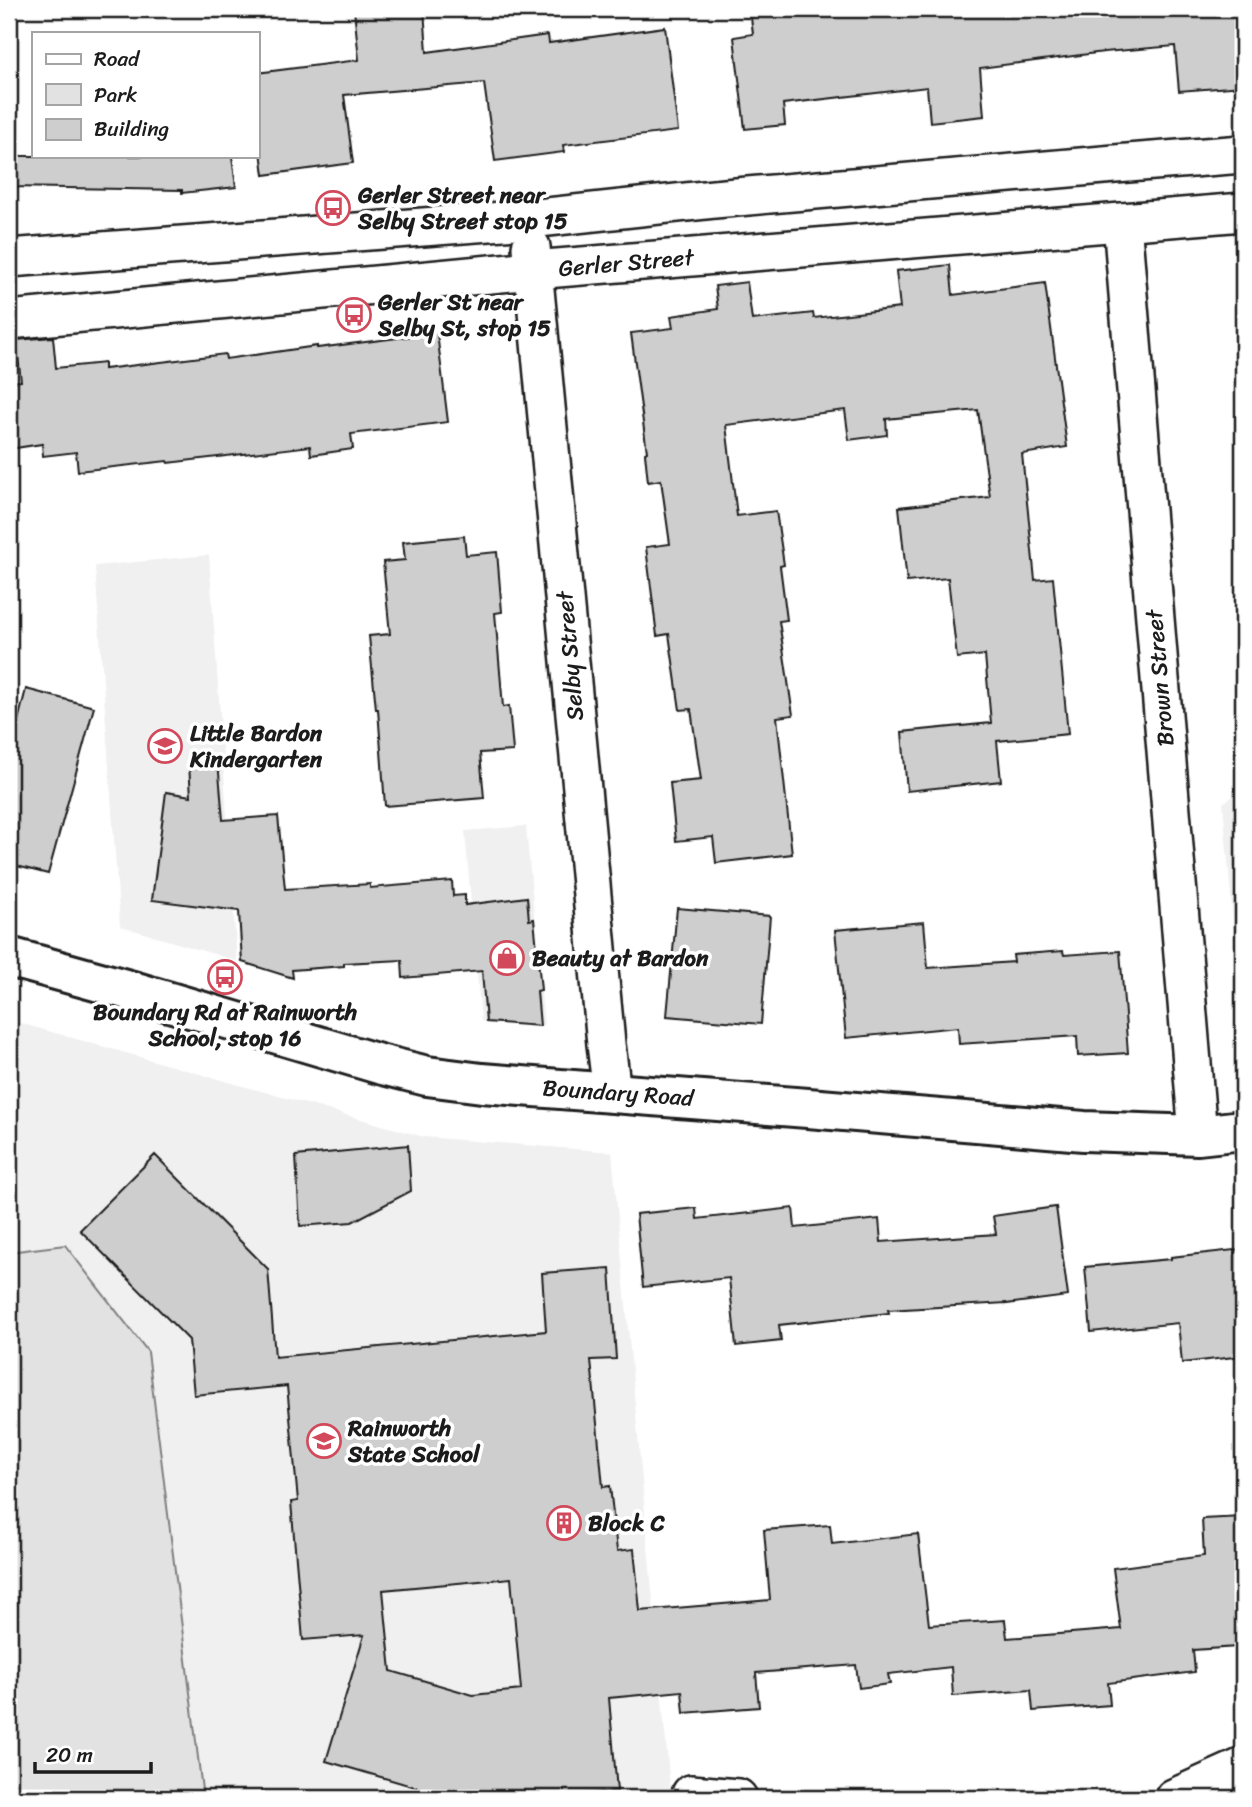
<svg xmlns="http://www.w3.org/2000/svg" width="1252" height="1807" font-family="Sriracha,sans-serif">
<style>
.built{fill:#f0f0f0}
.green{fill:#e2e2e2;stroke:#7f7f7f;stroke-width:2}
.building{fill:#cecece;stroke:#1c1c1c;stroke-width:2;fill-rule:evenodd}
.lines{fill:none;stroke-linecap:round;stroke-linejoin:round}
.street-casing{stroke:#1c1c1c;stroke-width:42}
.secondary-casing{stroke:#1c1c1c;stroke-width:44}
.street{stroke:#fff;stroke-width:37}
.secondary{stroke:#fff;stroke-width:38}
.labels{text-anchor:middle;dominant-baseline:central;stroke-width:7;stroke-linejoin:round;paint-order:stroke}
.poi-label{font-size:23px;font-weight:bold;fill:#1c1c1c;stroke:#fff;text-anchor:start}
.street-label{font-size:23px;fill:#1c1c1c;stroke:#fff}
</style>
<rect width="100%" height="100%" fill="#fff"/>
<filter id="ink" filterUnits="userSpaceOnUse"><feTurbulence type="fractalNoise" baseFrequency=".0143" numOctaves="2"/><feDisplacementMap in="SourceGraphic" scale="14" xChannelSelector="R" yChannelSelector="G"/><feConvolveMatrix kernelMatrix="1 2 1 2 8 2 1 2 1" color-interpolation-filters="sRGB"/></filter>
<g filter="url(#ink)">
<g class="built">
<polygon points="209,555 237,961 120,926 95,566"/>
<polygon points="1243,789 1243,1039 1223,803"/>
<polygon points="526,826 544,1025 481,1021 465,831"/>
<polygon points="9,1020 424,1137 612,1152 671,1798 9,1798"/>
</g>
<polygon class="green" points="65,1245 148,1352 203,1798 9,1798 9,1252"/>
<g class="building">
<polygon points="354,9 424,9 427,52 548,35 549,43 665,27 678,131 563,145 564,152 495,161 484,83 344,95 353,163 264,175 257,119 257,73 359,60"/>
<polygon points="750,9 1243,9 1243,86 1179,91 1175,46 1104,52 980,68 984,116 930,122 927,87 783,104 785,125 745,129 734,37 753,34"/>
<polygon points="9,156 232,156 236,187 182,193 182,190 9,187"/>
<polygon points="950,265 953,295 1045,283 1067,447 1022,454 1035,580 1053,578 1068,734 997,741 1001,781 907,791 902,732 991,723 985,655 957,658 948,578 907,582 899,507 990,497 978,410 886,419 887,435 849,440 845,410 726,425 737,516 776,511 784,565 780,566 787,620 779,621 793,715 777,717 792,854 716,863 713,837 676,841 670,783 701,780 691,709 680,710 669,634 657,636 646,547 670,544 661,480 648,482 645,453 647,452 631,333 673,328 671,316 718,309 715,286 747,282 752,320 813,313 814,318 900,308 896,271"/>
<polygon points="437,333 448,422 351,434 353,449 311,455 310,446 168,463 167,461 78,471 76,452 43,456 42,444 9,449 9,382 21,381 16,340 53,337 56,368 104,363 104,369 225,354 226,359 317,346 317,348"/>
<polygon points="464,536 466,555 497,552 502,612 495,613 503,707 509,706 513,751 480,753 484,798 385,806 378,709 376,709 369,636 390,634 383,562 405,560 403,542"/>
<polygon points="26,689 94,707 48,874 9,864 9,735 14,737"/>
<polygon points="218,761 223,820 278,816 285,889 370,884 370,888 452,881 453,896 465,895 465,905 527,897 529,920 534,919 541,990 537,991 540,1026 486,1022 482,971 403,978 402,960 344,963 344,966 292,970 293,978 242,962 239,911 152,900 166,792 191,796 189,764"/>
<polygon points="677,908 770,916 761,1024 667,1016"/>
<polygon points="924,922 928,968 1014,962 1013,955 1063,951 1064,955 1120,951 1128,1053 1078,1056 1077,1036 959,1044 958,1027 846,1038 835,930"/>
<polygon points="408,1145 411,1191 352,1222 300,1226 296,1156"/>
<path d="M 155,1155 L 268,1269 L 275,1357 L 546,1331 L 542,1273 L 610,1268 L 616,1359 L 591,1360 L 603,1487 L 610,1486 L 617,1551 L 634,1549 L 640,1611 L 770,1600 L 764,1530 L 830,1525 L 832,1544 L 918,1534 L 929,1625 L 1005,1620 L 1007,1638 L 1121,1629 L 1113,1568 L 1204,1556 L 1202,1519 L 1243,1517 L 1243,1634 L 1237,1634 L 1237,1647 L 1193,1650 L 1195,1672 L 1108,1683 L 1110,1705 L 1033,1711 L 1031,1690 L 953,1696 L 951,1667 L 888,1674 L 890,1684 L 859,1688 L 856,1665 L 756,1673 L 759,1707 L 684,1713 L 682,1691 L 609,1698 L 617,1791 L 535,1798 L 453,1798 L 326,1761 L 364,1635 L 303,1640 L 291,1502 L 298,1501 L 287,1386 L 194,1395 L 189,1340 L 80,1230 ZM 511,1578 L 521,1690 L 473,1695 L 391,1671 L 383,1590 Z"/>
<polygon points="1056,1207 1068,1296 1006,1304 1006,1303 888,1310 889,1313 779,1325 781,1341 736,1346 729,1278 643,1287 636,1214 696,1208 697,1219 793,1208 795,1228 879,1219 881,1242 996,1234 993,1216"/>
<polygon points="1243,1249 1243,1356 1182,1363 1178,1323 1091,1332 1085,1267 1171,1259 1171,1257"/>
</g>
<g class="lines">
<g class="street-casing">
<g id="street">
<polyline points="1122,222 1198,1135"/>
<polyline points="531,247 606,1044 612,1093"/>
<polyline points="9,258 529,219 714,199 1115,164 1243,154"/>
<polyline points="9,320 533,270 1243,212"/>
<polyline points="691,1794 738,1798"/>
<polyline points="1174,1798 1243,1767"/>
</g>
</g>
<g class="secondary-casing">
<polyline id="secondary" points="9,957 136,992 379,1064 427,1076 482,1083 808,1108 1084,1131 1198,1135 1243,1130"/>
</g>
<use href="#street" class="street"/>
<use href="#secondary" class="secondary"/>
</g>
</g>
<defs>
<g id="bus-ring" transform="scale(1.75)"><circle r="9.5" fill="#fff" stroke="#d1495b" stroke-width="1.5"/><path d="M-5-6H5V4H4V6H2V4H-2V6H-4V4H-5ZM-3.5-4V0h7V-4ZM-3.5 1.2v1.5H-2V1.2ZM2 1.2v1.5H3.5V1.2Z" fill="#d1495b"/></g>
<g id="school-ring" transform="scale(1.75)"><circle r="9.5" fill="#fff" stroke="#d1495b" stroke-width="1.5"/><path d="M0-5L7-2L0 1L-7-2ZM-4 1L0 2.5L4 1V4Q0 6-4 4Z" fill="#d1495b"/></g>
<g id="shop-ring" transform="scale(1.75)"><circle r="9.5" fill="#fff" stroke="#d1495b" stroke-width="1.5"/><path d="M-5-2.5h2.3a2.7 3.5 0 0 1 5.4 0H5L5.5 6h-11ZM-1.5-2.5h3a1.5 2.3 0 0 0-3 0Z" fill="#d1495b"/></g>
<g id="building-ring" transform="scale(1.75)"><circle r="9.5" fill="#fff" stroke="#d1495b" stroke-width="1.5"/><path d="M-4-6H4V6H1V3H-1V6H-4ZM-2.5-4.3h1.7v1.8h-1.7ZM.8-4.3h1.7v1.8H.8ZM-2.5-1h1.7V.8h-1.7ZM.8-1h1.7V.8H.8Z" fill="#d1495b"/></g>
</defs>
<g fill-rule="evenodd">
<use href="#bus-ring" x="333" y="208"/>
<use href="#bus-ring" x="354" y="315"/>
<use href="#school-ring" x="165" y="746"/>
<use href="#shop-ring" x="507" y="958"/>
<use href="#bus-ring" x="225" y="977"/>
<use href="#school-ring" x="324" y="1441"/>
<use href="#building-ring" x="564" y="1523"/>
</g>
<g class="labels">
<g class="poi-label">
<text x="358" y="195">Gerler Street near<tspan x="358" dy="26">Selby Street stop 15</tspan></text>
<text x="378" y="302">Gerler St near<tspan x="378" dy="26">Selby St, stop 15</tspan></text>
<text x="190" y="733">Little Bardon<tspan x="190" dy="26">Kindergarten</tspan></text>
<text x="532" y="958">Beauty at Bardon</text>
<text x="225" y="1012" text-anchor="middle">Boundary Rd at Rainworth<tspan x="225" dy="26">School, stop 16</tspan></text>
<text x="348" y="1428">Rainworth<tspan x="348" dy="26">State School</tspan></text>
<text x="588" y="1523">Block C</text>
</g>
<g class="street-label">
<text transform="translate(626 263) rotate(-5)">Gerler Street</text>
<text transform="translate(570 656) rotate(-95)">Selby Street</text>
<text transform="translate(1160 678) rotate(-95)">Brown Street</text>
<text transform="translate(618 1093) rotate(4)">Boundary Road</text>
</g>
</g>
<rect width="1252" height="1807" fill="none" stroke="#fff" stroke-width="35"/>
<rect x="18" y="18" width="1217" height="1772" fill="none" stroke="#1c1c1c" stroke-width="2.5" filter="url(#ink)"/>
<rect x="32" y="32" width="228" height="126" fill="#ffffff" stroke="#a4a4a4" stroke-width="2"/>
<rect x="46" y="54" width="35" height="10" fill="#ffffff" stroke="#a4a4a4" stroke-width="2"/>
<text x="94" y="66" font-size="21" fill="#1c1c1c">Road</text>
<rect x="46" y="84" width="35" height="21" fill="#e2e2e2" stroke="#a4a4a4" stroke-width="2"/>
<text x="94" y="102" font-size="21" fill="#1c1c1c">Park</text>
<rect x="46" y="119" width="35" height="21" fill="#cecece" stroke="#a4a4a4" stroke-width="2"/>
<text x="94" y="136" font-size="21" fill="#1c1c1c">Building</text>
<path d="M35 1762v10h116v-10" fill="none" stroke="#1c1c1c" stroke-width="3.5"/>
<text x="46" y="1762" font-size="21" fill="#1c1c1c" stroke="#ffffff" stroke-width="5" paint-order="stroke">20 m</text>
</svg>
